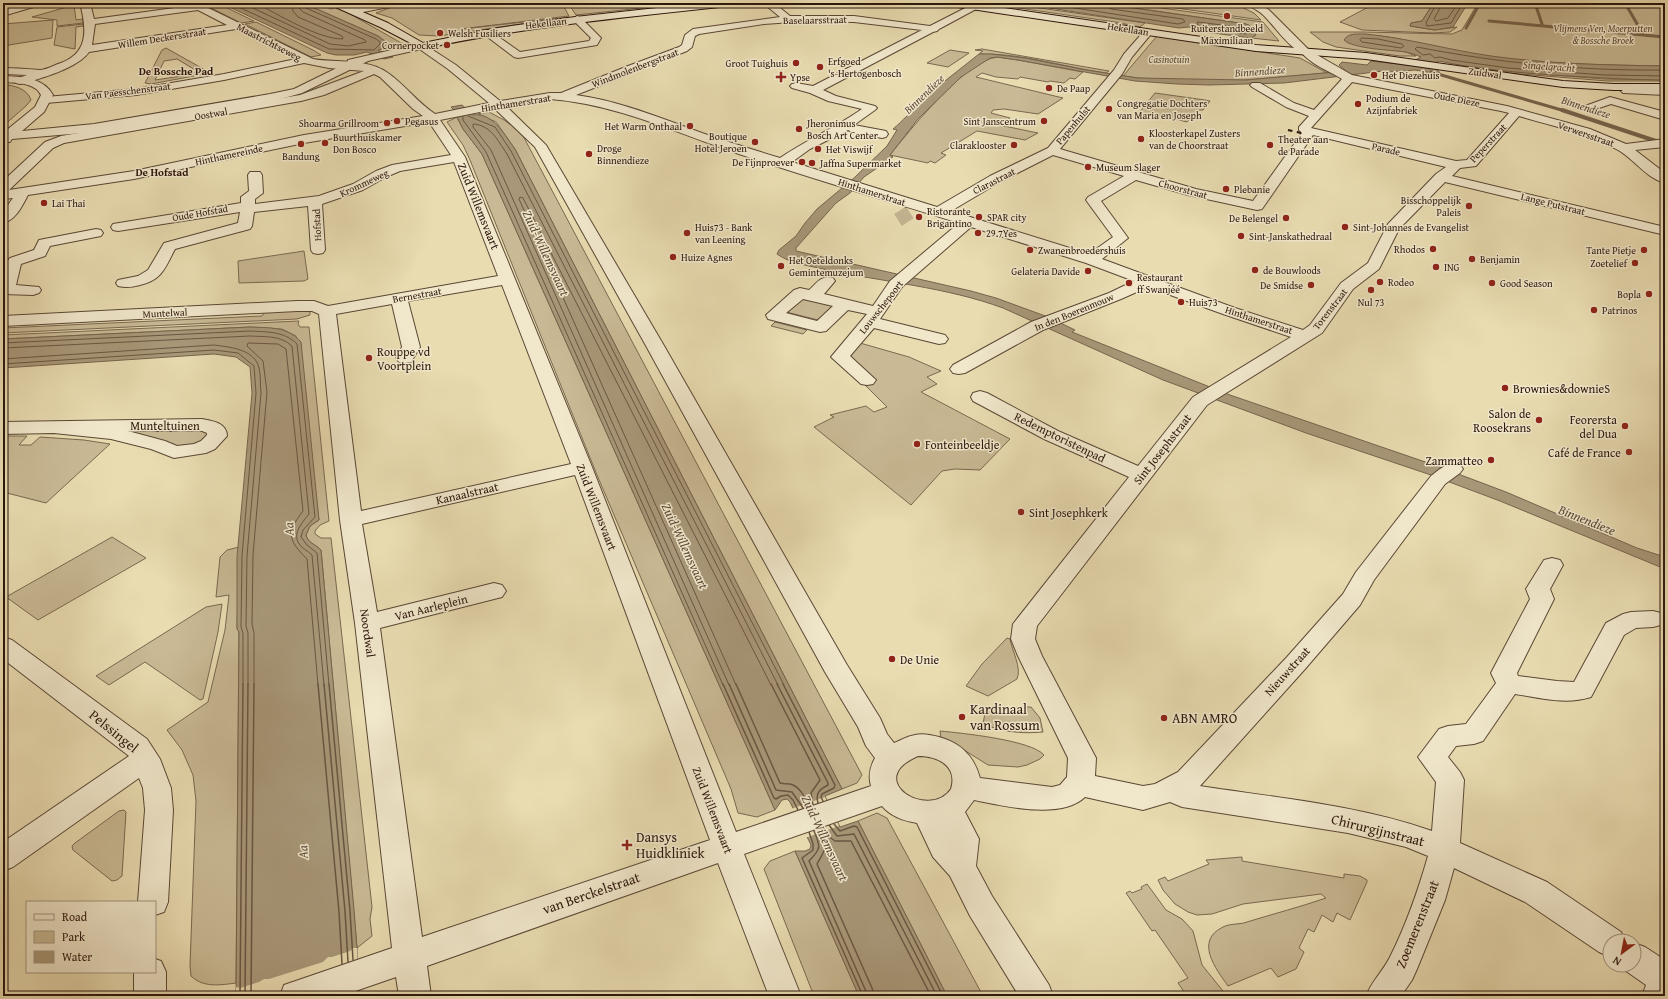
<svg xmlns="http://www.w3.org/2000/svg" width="1668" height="999" font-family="'Gentium Book Plus',serif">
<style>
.green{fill:#c9ba95;stroke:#7a6850}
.water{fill:#a89879;stroke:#76644d}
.pier{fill:#e9dcb1}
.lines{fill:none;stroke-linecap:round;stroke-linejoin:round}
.shore-far1{stroke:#6a5642;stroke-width:1}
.shore{stroke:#6a5642;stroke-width:1.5}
.stream-far1{stroke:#76644d;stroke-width:3}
.stream{stroke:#76644d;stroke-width:4}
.minor-tunnel{stroke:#c3b490;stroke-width:14;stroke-dasharray:14 6;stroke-linecap:butt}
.minor-casing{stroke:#5a4735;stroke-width:2}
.tertiary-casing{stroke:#5a4735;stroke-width:2}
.secondary-casing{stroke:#2b150c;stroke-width:2}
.minor{fill:#f1e8cc;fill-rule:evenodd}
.tertiary{fill:#f1e8cc;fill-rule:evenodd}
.secondary{fill:#f1e8cc;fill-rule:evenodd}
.rail{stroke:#2b150c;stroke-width:2;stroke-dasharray:4.5 4.5;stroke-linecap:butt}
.poi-dot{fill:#8f2418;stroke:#f1e8cc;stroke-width:1.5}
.labels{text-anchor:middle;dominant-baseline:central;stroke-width:3;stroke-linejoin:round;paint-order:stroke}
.far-street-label{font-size:10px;fill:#2b150c;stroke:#f1e8cc}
.far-poi-label{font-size:10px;fill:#2b150c;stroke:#f1e8cc;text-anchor:start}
.far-park-label{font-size:10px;font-style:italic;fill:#5a4735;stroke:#f1e8cc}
.far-water-label{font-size:11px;font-style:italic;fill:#5d4938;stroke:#f1e8cc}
.far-neighbourhood-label{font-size:11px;font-weight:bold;fill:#2b150c;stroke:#f1e8cc}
.street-label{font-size:12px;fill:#2b150c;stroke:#f1e8cc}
.poi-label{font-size:12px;fill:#2b150c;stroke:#f1e8cc;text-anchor:start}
.water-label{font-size:13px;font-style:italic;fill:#5d4938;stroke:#f1e8cc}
.near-poi-label{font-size:14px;fill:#2b150c;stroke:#f1e8cc;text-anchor:start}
.near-street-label{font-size:14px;fill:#2b150c;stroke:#f1e8cc}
</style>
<rect width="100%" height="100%" fill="#e9dcb1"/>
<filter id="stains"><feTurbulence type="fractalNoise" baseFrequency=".005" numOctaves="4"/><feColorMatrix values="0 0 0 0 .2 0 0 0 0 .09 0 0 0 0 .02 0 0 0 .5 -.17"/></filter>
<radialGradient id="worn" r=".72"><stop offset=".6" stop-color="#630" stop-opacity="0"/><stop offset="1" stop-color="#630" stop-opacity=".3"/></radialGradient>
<g class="green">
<polygon points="303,3 318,3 331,9 338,7 403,44 403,46 395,49 390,47 390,45 378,36"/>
<polygon points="403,3 562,3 569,16 461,29 569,17 439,36 419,35 392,18 376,13"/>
<polygon points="568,3 688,3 576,15"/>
<polygon points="984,3 1005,3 1145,23 1140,27 1115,22"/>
<polygon points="1141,3 1162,3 1197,8 1197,5 1179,3 1233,3 1254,13 1261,20"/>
<polygon points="1376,3 1426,3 1431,7 1422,21 1411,23 1410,26 1435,30 1457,27 1450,32 1433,33 1362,30 1340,22"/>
<path d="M 1478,3 L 1665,3 L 1665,66 C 1599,65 1533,64 1468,53 C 1429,47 1391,33 1351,35 L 1348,43 L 1406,52 L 1416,56 L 1400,56 L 1336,47 L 1323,42 L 1310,32 L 1363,32 L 1452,34 L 1462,30 Z"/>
<polygon points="219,4 254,21 241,23 207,6"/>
<polygon points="74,5 76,20 83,19 83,23 57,26 57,20 32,17"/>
<polygon points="1140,5 1263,22 1279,41 1251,38 1256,35 1246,24 1135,8"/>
<polygon points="53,20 52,38 3,46 3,24"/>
<polygon points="256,22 313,50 321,55 311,57 245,24"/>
<polygon points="83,24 83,26 76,27 75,49 54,45 57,27"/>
<polygon points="1157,36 1300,58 1327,73 1246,80 1205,81 1138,78 1123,76"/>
<polygon points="166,48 207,71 194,73 197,71 177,59 164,61 155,80 209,72 210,73 151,84 145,83 162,50"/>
<path d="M 982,49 L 1109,71 L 1106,73 C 1064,67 1022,53 979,54 L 983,51 L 975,50 Z"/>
<polygon points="950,50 969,53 948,67 927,63"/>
<path d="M 997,57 L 1018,60 L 1083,72 L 1075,79 L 1070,78 L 1064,83 L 1050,81 L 1048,82 L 1020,77 L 1018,79 L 996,77 L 982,73 L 976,77 L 1063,98 L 1038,114 L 1004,109 L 993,110 L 991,113 L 1010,118 L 1006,123 L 1001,123 L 999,125 L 1038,133 L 1025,140 L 977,131 L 941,153 L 946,155 L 935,163 L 930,161 L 928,163 L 890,155 C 910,130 965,61 997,57 Z"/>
<polygon points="1490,70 1605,79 1665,80 1665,81 1607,81 1508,73"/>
<path d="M 3,84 C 14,86 27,88 31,100 L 26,106 L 3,126 Z"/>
<polygon points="1155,93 1205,100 1210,101 1203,110 1199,110 1187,122 1155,114 1150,116 1138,114"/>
<polygon points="489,112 504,120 521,132 862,775 857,783 842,789 515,149 496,122 478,114"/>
<polygon points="457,117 463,129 482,154 775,810 757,817 738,813 731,789 597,475 470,160 463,145 447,122"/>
<polygon points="304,251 308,279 304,281 239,283 238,261"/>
<polygon points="803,297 834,305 818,320 786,312"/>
<polygon points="305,310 310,312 310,315 297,319 3,333 3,328 262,316 266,311"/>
<path d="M 299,321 L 298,324 L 300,327 L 309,327 L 329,521 L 320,525 L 315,531 L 315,534 L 321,538 L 331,538 L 372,907 L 370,919 L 372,936 L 357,948 L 321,550 C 315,544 308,543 306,535 L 310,526 L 319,520 L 296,336 L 282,329 L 250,327 L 3,339 L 3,335 Z"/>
<polygon points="775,322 807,330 803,334 771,326"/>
<polygon points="860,343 909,357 941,371 927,377 937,384 921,392 1010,439 980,470 955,469 942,471 911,505 814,427 834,417 830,415 866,406 874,412 887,407 849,369 847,363 851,354"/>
<polygon points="197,429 209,433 201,443 177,446 140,434 121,431"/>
<polygon points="3,436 27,436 19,445 31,445 40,437 84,440 110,444 46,503 3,492"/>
<polygon points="112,537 146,558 38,620 6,597"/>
<path d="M 239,547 L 237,628 L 239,632 L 236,983 C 221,985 203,988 191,976 L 190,966 L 196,801 L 193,775 L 182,750 L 167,730 L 208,702 L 225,630 L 229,595 L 216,597 L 220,557 L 227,550 Z"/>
<polygon points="222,604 218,632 203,699 200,700 145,662 109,685 96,676 206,607"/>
<path d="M 1007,638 L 1010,639 C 1012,651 1022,668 1017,679 L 988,696 L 966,686 L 982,664 Z"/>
<path d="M 1019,707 L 1031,707 L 1040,718 L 1043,732 C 1021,734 1003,732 983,724 L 985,713 L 998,710 Z"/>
<path d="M 940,731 C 961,733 1031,740 1044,755 L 1040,759 L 1027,765 L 1018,767 L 988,765 L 956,745 L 941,739 Z"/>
<polygon points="124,810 126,812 122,876 117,880 112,881 73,850 72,846 75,843 119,811"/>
<polygon points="877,813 887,818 983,996 947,996 858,821"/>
<polygon points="795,851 859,996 814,996 764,869 770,861"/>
<path d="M 1242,857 L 1242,861 L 1344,878 L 1344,874 L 1360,876 L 1367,880 L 1367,882 L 1350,920 L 1337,913 L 1333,922 L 1322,915 L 1314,932 L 1308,929 L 1299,948 L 1304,952 L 1296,969 L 1278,977 L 1271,968 L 1228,986 C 1216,969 1194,941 1223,927 C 1231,923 1239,925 1247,922 C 1273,914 1300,907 1326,898 L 1321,894 L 1243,904 L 1212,914 L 1197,915 L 1188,912 L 1175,904 L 1163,890 L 1158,880 L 1165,877 L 1168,881 L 1209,864 L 1206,860 Z"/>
<polygon points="1147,884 1166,910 1182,919 1193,931 1202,965 1227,996 1187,996 1178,983 1188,978 1155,930 1152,931 1126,893 1130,891 1132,893 1142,889 1141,887"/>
</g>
<g class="water">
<polygon points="221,3 303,3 378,36 390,45 390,47 378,50 393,57 384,59 367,52 354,55 336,55 327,53"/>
<polygon points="1017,3 1098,3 1246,24 1249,25 1256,35 1251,38 1198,31 1198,29 1189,27 1179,28"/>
<polygon points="1426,3 1468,3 1453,27 1435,30 1410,26 1411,23 1422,21 1431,7"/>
<path d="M 1365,34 C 1408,38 1449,50 1491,56 C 1549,64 1607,65 1665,66 L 1665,80 C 1627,80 1589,77 1551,75 C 1514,72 1475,69 1439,61 L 1427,67 L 1437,69 L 1440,73 L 1437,74 L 1415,70 L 1389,72 L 1383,71 L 1284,83 L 1209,85 L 1177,84 L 1135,81 L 1018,60 L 997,57 L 990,58 L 961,77 L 918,119 L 890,155 L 893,157 L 864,177 L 850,193 L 836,203 L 796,248 L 796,251 L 971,291 L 996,298 L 1048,317 L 1075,330 L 1072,332 L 1230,395 L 1437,466 L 1506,492 L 1637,548 L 1665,557 L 1665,569 L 1500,501 L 1428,474 L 1306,433 L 1163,380 L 1003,308 C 946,287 883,282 823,269 C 807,265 791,264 777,254 L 779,250 L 796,236 L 805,223 L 817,209 L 854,178 L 887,146 L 897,130 L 893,129 C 903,121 910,111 920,105 L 921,100 L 979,54 L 991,54 L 1025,58 L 1086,70 L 1138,78 L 1246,80 L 1346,71 L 1339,65 L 1342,62 L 1367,65 L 1371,61 L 1406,65 L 1421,57 C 1416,55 1411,53 1406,52 C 1392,50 1353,49 1344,40 C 1348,33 1357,34 1365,34 Z"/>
<path d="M 462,105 L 473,115 C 493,112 505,136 515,149 L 842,789 L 825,796 L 840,827 L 858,821 L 947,996 L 859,996 L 795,851 L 805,851 L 810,849 L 811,845 L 790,802 L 787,799 L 782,800 L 775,810 L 482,154 L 463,129 L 457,117 L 460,116 L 451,107 Z"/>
<path d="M 250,327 C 269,328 287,326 301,342 L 319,520 L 310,526 L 306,535 C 308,543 315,544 321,550 L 354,910 L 357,948 L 357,996 L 236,996 L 239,632 L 237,629 L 237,557 L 252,393 L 250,367 L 236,357 L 214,354 L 3,368 L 3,339 Z"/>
</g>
<g class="pier">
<polygon points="825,797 839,826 805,838 791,809"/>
<polygon points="353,948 357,948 357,996 236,996 236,987 240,988 259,982 264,979 269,979 323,962 328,957 332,957 350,951"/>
</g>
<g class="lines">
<g class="shore-far1">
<polyline points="230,3 329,49 374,50 380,44 380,42 376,39 306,8 303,3"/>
<polyline points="242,3 330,44 348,46 366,42 365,40 303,12 299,8 298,3"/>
<path d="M 256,3 C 279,15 318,39 343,39 L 342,36 L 298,17 L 293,11 L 292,3"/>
<polyline points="1043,3 1178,24 1185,22 1183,19 1111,9 1108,7 1107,3"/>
<polyline points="1433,3 1434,8 1426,23 1427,26 1451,23 1463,3"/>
<polyline points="1439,3 1439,10 1434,19 1436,21 1448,18 1458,3"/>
<polygon points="1198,22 1245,28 1249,32 1246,34 1202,28 1198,25"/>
<polygon points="1362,38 1378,39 1402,44 1404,46 1401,48 1362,42 1360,40"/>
<path d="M 1665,70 C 1581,71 1499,63 1417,47 L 1415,49 L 1423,55 L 1430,54 L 1435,58 L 1440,57 L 1451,60 L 1508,68 L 1605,75 L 1665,76"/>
<polyline points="463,116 463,120 486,152 723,685"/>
<polyline points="468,116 495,127 511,151 784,685"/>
<path d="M 3,343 L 250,331 C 267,332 284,331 297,344 L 315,517 L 303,530 L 301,537 L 307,545 L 317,553 L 329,685"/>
<path d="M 3,348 L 250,336 C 265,337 280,335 292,346 L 309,514 C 302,523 291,534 300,545 C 303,549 308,551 312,555 L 324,685"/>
<path d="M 3,359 L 214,345 C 229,347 255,349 259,368 C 261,376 260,385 261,393 L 247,556 L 246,626 L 248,633 L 248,685"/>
<polyline points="3,364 214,350 238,353 254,366 256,393 242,556 241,627 243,633 243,685"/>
<path d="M 254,685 L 254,633 L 252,624 L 253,555 L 267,392 L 263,361 L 247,346 L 248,343 L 278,344 L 286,349 L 303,511 C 286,533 288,540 307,559 L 318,685"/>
<path d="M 729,685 L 491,150 L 473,127 L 473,124 C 491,125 498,141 507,154 L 778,685"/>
<polyline points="736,685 519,199 520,197 523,198 771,685"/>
</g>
<g class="shore">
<polyline points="318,684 339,912 342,964"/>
<polyline points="324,684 345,911 348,962"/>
<polyline points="329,684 350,911 353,960"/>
<polyline points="723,684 774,798 776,799 781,796 788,795 793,800 798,810"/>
<polyline points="729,684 776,790 792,792 803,808"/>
<path d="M 736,684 L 780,783 C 784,784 786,784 790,784 C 800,786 805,798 809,806"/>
<polyline points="771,684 820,780 811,793 813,805"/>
<path d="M 777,684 L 828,783 L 828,785 C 820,789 815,793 818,803"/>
<polyline points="783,684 835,785 834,788 822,794 821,797 823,801"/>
<polyline points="834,824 840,831 854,826 857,827 943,996"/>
<polyline points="829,825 837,836 854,834 937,996"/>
<polyline points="823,827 828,836 835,841 851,841 931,996"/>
<path d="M 819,829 C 829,847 826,848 817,864 L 872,988 L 874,996"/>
<path d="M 814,831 C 821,847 821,849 809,861 L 868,996"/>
<polyline points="809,832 813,844 813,850 802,858 863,996"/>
<polyline points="240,996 243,684"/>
<polyline points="245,996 248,684"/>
<polyline points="251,996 254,684"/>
</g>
<g class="stream-far1">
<polyline points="1535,3 1542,24"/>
<polyline points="1625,3 1643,34"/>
<polyline points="1489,21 1665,37"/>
<polyline points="1466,28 1480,3"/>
<polyline points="1431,72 1565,111"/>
</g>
<polyline class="stream" points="1562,110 1665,144"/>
<polyline class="minor-tunnel" points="898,220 912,211"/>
<g class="minor-casing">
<g id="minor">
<polygon points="27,3 42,3 40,5 3,16 3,10"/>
<path d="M 80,3 L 90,3 L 94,19 L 189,6 L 186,3 L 198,3 L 313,59 C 336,63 368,58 388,73 C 405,85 417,102 435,114 L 489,103 L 448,69 L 418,48 L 417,46 L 422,43 L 456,65 L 500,101 L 550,93 L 561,93 L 628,66 L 679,47 L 682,45 L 685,35 L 693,29 L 780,17 L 763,3 L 774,3 L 790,16 L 854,16 L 930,26 L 975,3 L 980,6 L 978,8 L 939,29 L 937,31 L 933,32 L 823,90 L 836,96 L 875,106 L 877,108 L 875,110 L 854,125 L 886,131 L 888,134 L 886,137 L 882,138 L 854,133 L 848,130 L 810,149 L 792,162 L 937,207 L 990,176 L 1048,148 L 1114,70 L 1124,54 L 1145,30 L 1151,30 L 1153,32 L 1151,34 L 1132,57 L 1122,74 L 1060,149 L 1196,189 L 1253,201 L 1302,133 L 1299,130 L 1299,127 L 1309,116 L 1286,107 L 1252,87 L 1250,85 L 1252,83 L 1260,83 L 1294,103 L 1314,110 L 1342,79 C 1329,71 1310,64 1300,51 L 1305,48 L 1352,75 L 1507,106 L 1590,129 L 1626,144 L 1665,139 L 1665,147 L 1635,150 L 1665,173 L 1665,183 C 1646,178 1634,159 1618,150 C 1588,133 1552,126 1519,116 L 1476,166 L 1460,168 L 1452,176 L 1665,227 L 1665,235 L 1445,182 L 1399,229 L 1379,269 L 1353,289 L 1322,333 L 1207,405 L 1037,626 L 1035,639 L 1042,656 L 1096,758 L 1095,776 L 1143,786 L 1155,784 L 1178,772 L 1287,657 L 1343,594 L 1356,572 L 1431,476 C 1441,468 1447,462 1460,465 L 1463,469 L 1460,473 L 1445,484 L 1374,580 L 1360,605 L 1305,669 L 1200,786 C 1277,798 1358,805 1432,831 L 1436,782 L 1418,757 L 1439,729 L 1448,726 L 1466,724 L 1496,683 L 1491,673 L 1530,599 L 1526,589 L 1544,560 L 1552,558 L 1560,560 L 1563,565 L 1550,589 L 1554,599 L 1517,673 L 1518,676 L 1557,681 L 1574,682 L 1606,623 L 1623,614 L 1631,612 L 1653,611 L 1661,613 L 1665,619 L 1661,625 L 1653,627 L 1636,628 L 1624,635 L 1591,697 C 1566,705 1541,698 1515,694 L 1483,741 L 1474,744 L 1456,746 L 1448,757 L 1460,772 L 1464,780 L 1460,843 L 1547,882 L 1621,932 L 1625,941 L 1610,941 L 1610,957 L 1599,952 L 1525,902 L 1454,868 L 1445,900 L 1417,969 L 1412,980 L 1401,996 L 1366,996 C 1372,981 1383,971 1390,957 C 1406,925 1418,891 1428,856 L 1406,847 L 1348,833 L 1182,807 L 1170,802 L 1143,810 L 1085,797 C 1061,820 1004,806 974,800 L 965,812 L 979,839 L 976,866 L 992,896 L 1049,985 L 1053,996 L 1019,996 L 970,916 L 950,876 L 933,857 L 917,823 C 904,821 890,816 882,806 L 744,854 L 801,996 L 769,996 L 718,863 L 427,966 L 431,996 L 399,996 L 396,977 L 341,996 L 280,996 L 284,985 L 392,948 L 355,623 L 340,520 L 319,314 L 312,311 L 297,311 L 3,326 L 3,316 L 297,301 L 314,301 L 328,306 L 498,276 L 454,162 L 400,171 L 386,177 L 363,190 L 322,204 L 325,250 L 323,253 L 318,254 L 313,253 L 311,250 L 308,206 L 254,212 L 252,226 L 250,229 L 175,249 C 165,268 162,280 140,285 C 133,287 126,288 118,286 L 116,283 L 118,280 L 138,276 L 148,270 L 164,243 L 238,223 L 240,212 L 118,231 L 113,230 L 111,227 L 113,224 L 241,203 L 241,197 L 249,191 L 248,175 L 250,172 L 260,172 L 262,175 L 263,193 L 255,199 L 255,204 L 319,196 L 353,184 L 376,171 L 392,165 L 451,155 L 429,122 L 304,143 L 134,179 L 28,195 C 22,206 16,220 3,223 L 3,212 L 13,198 L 3,199 L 3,181 L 45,142 L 61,136 L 300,95 L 364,71 L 329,68 L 304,63 L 224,80 L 136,95 L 46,103 L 42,102 L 40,100 L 42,98 L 46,97 L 136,89 L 224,74 L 296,59 L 236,29 L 89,52 C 78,68 40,79 20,84 L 16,83 L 15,81 L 16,79 L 27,75 L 3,74 L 3,68 C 16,68 28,69 40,70 C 45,70 53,66 58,64 C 89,54 87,30 80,3 ZM 198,10 L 227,25 L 92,45 L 95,24 ZM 806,21 L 854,22 L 922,30 L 813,86 L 796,83 L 792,84 L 790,86 L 792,88 L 810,93 L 828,101 L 862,109 C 835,128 806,140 780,158 C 754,150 728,142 702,133 C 660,118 620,101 576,95 L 687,51 L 692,47 L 695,36 L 699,34 L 764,24 ZM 374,74 L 380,77 L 413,109 L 423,116 L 304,135 L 134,171 L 9,190 L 53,148 L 64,143 L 301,101 L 324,95 ZM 1352,82 L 1501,111 L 1509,113 L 1467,160 L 1456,161 L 1311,128 ZM 550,99 C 615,104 675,132 736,153 C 810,178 885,200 959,223 L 890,281 L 873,306 L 824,294 L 835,281 L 833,278 C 821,275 817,283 809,290 L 800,288 L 794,290 L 766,315 L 768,319 L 820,332 L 826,331 L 848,310 L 867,314 L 831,357 L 861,384 L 867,385 L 873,384 L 876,380 L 850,356 L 874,328 L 939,344 L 945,343 L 948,339 L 945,335 L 880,319 L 902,287 L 971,227 L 1086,263 L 1134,281 L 1109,293 L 1031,322 L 953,365 L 950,369 L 953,373 L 959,374 L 965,373 L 1043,330 L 1121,299 L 1148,287 L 1223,314 L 1291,337 L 1193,397 L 1138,466 L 1058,431 L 987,393 L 980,391 L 973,393 L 971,397 L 973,401 L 1044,439 L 1129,477 L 1013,624 L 1011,639 L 1018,656 L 1068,758 L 1067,777 L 1060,785 L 1052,787 L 980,778 C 974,756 961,743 939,737 C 932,735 922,733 915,735 C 908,736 901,740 894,743 L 887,734 L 880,718 L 847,665 L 663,344 L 546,145 L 506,106 ZM 495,109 L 535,147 L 645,344 L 825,672 L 858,727 L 866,746 L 875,758 C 870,767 868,776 871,786 L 736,832 L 592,467 L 465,157 L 440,120 ZM 1313,135 L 1446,167 L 1436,174 L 1388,224 L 1368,263 L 1341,283 L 1310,325 L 1303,330 L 1235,308 L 1102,259 L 1128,238 L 1101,201 L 1136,180 L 1188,195 L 1257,210 L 1262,209 ZM 1053,155 L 1124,176 L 1088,197 L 1086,200 L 1113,237 L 1089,254 L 951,211 L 1000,182 ZM 502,285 L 571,464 L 361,511 L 336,314 L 392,304 L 402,347 L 396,358 L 399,362 L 405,363 L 411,362 L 420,347 L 408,301 ZM 803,299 L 833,306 L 817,321 L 786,313 ZM 575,475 L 710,840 L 422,937 L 380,628 L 502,597 L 506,591 L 502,585 L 494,583 L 377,612 L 362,524 ZM 918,756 C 938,756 958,766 951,789 C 929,821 862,780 918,756 Z"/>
<polygon points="380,3 399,3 394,6 353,14 348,11 350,9"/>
<polygon points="577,16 580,17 601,38 597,45 518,58 514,57 481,32 483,30 489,30 520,52 589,41 591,38 572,19"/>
<polygon points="1627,88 1665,89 1665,95 1623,93 1621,91"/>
<polygon points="1610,97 1665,112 1665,120 1611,104 1593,110 1585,110 1583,108 1585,106"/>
<polygon points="96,229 101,230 103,233 101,236 50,246 45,256 21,264 16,285 39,287 41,290 39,293 33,295 3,294 3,263 6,263 10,258 34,250 39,240"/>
<path d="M 202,419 C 213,421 227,423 227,436 L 215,449 L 206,453 L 174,458 L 151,449 L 111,439 L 54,433 L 3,434 L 3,422 ZM 128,431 L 202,431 L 207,433 L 207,435 L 201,441 L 194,444 L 177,446 L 165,441 Z"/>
<polygon points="3,637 12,640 147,739 160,759 171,788 173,810 168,902 164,912 155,915 155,902 138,902 145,810 143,788 139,778 13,867 3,871 3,842 129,756 3,659"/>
<polygon points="1634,943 1645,947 1665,960 1665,996 1642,996 1646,985 1623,969 1621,965 1634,965"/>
<polygon points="155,959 161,961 166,972 166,996 134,996 134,972 155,972"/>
</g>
</g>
<g class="tertiary-casing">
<g id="tertiary">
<path d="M 1247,3 L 1259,3 L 1269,10 L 1310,51 L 1309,53 C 1294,57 1273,23 1262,14 C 1258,10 1251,8 1247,3 Z"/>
<path d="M 422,43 L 427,46 L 426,48 L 368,61 L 302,93 L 270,102 L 94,132 L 12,139 L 10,142 L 3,142 L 3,133 L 35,107 L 41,95 C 35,82 15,83 3,82 L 3,76 C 21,77 43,77 53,95 L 44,112 L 22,131 L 94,124 L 270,94 L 294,89 L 347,63 L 348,60 Z"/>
</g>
</g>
<g class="secondary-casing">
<g id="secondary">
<path d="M 329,3 L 342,3 L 388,23 L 423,43 L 498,28 L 575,17 L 702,3 L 734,3 L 729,6 C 626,17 523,27 422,49 L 380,27 L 331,5 Z"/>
<polygon points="946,3 970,3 1256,45 1366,53 1563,81 1614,84 1665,84 1665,90 1614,90 1563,87 1366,59 1256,51 951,6"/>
</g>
</g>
<use href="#minor" class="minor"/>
<use href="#tertiary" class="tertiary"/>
<use href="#secondary" class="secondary"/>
<g class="rail">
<polyline points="1288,130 1301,133"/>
<polyline points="1281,137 1296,140"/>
</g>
</g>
<g class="poi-dot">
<circle cx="1227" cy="16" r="4"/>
<circle cx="440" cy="33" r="4"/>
<circle cx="447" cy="45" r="4"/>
<circle cx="796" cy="63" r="4"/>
<circle cx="820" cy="67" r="4"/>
<circle cx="1374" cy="75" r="4"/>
<path d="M779 71h4v4h4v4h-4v4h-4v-4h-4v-4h4z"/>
<circle cx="1049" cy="88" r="4"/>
<circle cx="1358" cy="104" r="4"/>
<circle cx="1109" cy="109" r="4"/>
<circle cx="397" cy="121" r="4"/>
<circle cx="1044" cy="121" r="4"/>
<circle cx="387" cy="123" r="4"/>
<circle cx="690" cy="126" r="4"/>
<circle cx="799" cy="129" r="4"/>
<circle cx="1141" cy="139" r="4"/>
<circle cx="755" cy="142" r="4"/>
<circle cx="325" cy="143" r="4"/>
<circle cx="301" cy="144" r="4"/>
<circle cx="1014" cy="145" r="4"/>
<circle cx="1270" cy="145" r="4"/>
<circle cx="818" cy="149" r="4"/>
<circle cx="589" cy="154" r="4"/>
<circle cx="802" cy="162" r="4"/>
<circle cx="812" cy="163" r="4"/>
<circle cx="1088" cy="167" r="4"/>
<circle cx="1226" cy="189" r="4"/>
<circle cx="44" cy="203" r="4"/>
<circle cx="1469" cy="206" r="4"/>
<circle cx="919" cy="217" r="4"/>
<circle cx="979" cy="217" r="4"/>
<circle cx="1286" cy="218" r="4"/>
<circle cx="1345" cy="227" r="4"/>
<circle cx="687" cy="233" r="4"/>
<circle cx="978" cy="233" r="4"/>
<circle cx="1241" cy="236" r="4"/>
<circle cx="1433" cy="249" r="4"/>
<circle cx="1030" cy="250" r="4"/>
<circle cx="1644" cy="250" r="4"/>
<circle cx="673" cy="257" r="4"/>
<circle cx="1472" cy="259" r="4"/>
<circle cx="1635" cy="263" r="4"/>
<circle cx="781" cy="266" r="4"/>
<circle cx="1436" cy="267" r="4"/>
<circle cx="1255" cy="270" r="4"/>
<circle cx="1088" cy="271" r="4"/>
<circle cx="1380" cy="282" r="4"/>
<circle cx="1129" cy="283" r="4"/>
<circle cx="1492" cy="283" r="4"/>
<circle cx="1311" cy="285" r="4"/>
<circle cx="1371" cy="290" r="4"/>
<circle cx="1649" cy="294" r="4"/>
<circle cx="1181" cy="302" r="4"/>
<circle cx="1594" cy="310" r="4"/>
<circle cx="369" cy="358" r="4"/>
<circle cx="1505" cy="388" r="4"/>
<circle cx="1539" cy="420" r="4"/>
<circle cx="1625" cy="426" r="4"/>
<circle cx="917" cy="444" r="4"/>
<circle cx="1629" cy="452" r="4"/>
<circle cx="1491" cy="460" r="4"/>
<circle cx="1021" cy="512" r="4"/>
<circle cx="892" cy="659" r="4"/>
<circle cx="962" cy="717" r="4"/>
<circle cx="1164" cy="718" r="4"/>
<path d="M625 839h4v4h4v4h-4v4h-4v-4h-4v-4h4z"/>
</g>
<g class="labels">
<g class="far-street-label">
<text transform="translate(815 20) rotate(-1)">Baselaarsstraat</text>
<text transform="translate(546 23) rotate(-7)">Hekellaan</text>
<text transform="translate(1128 29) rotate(9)">Hekellaan</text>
<text transform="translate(162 38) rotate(-9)">Willem Deckersstraat</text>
<text transform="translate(269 42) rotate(27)">Maastrichtseweg</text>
<text transform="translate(635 68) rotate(-21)">Windmolenbergstraat</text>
<text transform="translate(1485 73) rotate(8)">Zuidwal</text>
<text transform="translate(128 91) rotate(-7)">Van Paesschenstraat</text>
<text transform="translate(1457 99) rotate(11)">Oude Dieze</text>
<text transform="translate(516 103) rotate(-9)">Hinthamerstraat</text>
<text transform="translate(211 114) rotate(-10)">Oostwal</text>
<text transform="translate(1073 125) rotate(-50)">Papenhulst</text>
<text transform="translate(1586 134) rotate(19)">Verwersstraat</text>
<text transform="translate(1488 143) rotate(-47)">Peperstraat</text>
<text transform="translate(1386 149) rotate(13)">Parade</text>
<text transform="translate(229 155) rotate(-12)">Hinthamereinde</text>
<text transform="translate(994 181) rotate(-27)">Clarastraat</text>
<text transform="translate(364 183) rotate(-25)">Krommeweg</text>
<text transform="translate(1183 189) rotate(15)">Choorstraat</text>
<text transform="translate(872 192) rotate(18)">Hinthamerstraat</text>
<text transform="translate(1553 204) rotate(14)">Lange Putstraat</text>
<text transform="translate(200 213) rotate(-10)">Oude Hofstad</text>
<text transform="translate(317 225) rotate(-93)">Hofstad</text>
<text transform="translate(417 295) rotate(-10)">Bernestraat</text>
<text transform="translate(881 307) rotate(-52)">Louwschepoort</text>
<text transform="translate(1330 309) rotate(-52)">Torenstraat</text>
<text transform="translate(1074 312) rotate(-22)">In den Boerenmouw</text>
<text transform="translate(165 313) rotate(-3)">Muntelwal</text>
<text transform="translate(1259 320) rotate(18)">Hinthamerstraat</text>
</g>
<g class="far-poi-label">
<text x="1227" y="28" text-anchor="middle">Ruiterstandbeeld<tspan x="1227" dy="12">Maximiliaan</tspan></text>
<text x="448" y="33">Welsh Fusiliers</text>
<text x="439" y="45" text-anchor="end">Cornerpocket</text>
<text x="828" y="61">Erfgoed<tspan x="828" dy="12">'s-Hertogenbosch</tspan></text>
<text x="788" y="63" text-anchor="end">Groot Tuighuis</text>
<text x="1382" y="75">Het Diezehuis</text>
<text x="790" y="77">Ypse</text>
<text x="1057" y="88">De Paap</text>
<text x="1366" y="98">Podium de<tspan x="1366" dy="12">Azijnfabriek</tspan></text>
<text x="1117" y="103">Congregatie Dochters<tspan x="1117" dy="12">van Maria en Joseph</tspan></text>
<text x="405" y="121">Pegasus</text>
<text x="1036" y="121" text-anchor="end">Sint Janscentrum</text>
<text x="379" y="123" text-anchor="end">Shoarma Grillroom</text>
<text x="807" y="123">Jheronimus<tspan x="807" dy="12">Bosch Art Center</tspan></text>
<text x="682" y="126" text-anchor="end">Het Warm Onthaal</text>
<text x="1149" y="133">Kloosterkapel Zusters<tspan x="1149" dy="12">van de Choorstraat</tspan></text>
<text x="747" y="136" text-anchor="end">Boutique<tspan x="747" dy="12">Hotel Jeroen</tspan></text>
<text x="333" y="137">Buurthuiskamer<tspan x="333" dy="12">Don Bosco</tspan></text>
<text x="1278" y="139">Theater aan<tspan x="1278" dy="12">de Parade</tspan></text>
<text x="1006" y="145" text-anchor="end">Claraklooster</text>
<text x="597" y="148">Droge<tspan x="597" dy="12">Binnendieze</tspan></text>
<text x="826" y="149">Het Viswijf</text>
<text x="301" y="156" text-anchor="middle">Bandung</text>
<text x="794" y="162" text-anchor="end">De Fijnproever</text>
<text x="820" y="163">Jaffna Supermarket</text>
<text x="1096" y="167">Museum Slager</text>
<text x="1234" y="189">Plebanie</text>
<text x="1461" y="200" text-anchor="end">Bisschoppelijk<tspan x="1461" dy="12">Paleis</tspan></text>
<text x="52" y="203">Lai Thai</text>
<text x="927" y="211">Ristorante<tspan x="927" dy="12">Brigantino</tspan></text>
<text x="987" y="217">SPAR city</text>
<text x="1278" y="218" text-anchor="end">De Belengel</text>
<text x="695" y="227">Huis73 - Bank<tspan x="695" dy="12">van Leening</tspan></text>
<text x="1353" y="227">Sint-Johannes de Evangelist</text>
<text x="986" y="233">29.7Yes</text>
<text x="1249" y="236">Sint-Janskathedraal</text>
<text x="1425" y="249" text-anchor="end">Rhodos</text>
<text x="1038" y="250">Zwanenbroedershuis</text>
<text x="1636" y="250" text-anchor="end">Tante Pietje</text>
<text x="681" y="257">Huize Agnes</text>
<text x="1480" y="259">Benjamin</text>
<text x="789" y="260">Het Oeteldonks<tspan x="789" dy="12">Gemintemuzejum</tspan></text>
<text x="1627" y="263" text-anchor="end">Zoetelief</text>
<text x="1444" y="267">ING</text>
<text x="1263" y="270">de Bouwloods</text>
<text x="1080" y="271" text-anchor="end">Gelateria Davide</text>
<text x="1137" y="277">Restaurant<tspan x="1137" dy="12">ff Swanjéé</tspan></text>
<text x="1388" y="282">Rodeo</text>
<text x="1500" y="283">Good Season</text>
<text x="1303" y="285" text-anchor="end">De Smidse</text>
<text x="1641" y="294" text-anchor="end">Bopla</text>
<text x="1189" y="302">Huis73</text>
<text x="1371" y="302" text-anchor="middle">Nul 73</text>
<text x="1602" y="310">Patrinos</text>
</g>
<g class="far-park-label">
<text x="1603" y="28">Vlijmens Ven, Moerputten<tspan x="1603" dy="12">&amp; Bossche Broek</tspan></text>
<text x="1169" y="59">Casinotuin</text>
</g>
<g class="far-water-label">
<text transform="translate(1549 66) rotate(4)">Singelgracht</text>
<text transform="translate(1260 71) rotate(-4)">Binnendieze</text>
<text transform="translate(924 94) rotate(-44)">Binnendieze</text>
<text transform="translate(1586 107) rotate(18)">Binnendieze</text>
</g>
<g class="far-neighbourhood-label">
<text x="176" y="71">De Bossche Pad</text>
<text x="162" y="172">De Hofstad</text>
</g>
<g class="street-label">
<text transform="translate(479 206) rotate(68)">Zuid Willemsvaart</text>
<text x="165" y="425">Munteltuinen</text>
<text transform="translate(1060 437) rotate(26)">Redemptoristenpad</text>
<text transform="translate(1162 449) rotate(-52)">Sint Josephstraat</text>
<text transform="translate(467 493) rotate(-13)">Kanaalstraat</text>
<text transform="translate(597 507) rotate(69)">Zuid Willemsvaart</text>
<text transform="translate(431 607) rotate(-14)">Van Aarleplein</text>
<text transform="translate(368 633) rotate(82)">Noordwal</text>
<text transform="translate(1287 671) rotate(-48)">Nieuwstraat</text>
<text transform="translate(713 810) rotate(69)">Zuid Willemsvaart</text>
</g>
<g class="poi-label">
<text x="377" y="351">Rouppe vd<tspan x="377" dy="14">Voortplein</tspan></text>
<text x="1513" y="388">Brownies&amp;downieS</text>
<text x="1531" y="413" text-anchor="end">Salon de<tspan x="1531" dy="14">Roosekrans</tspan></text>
<text x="1617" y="419" text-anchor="end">Feorersta<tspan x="1617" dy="14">del Dua</tspan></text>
<text x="925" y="444">Fonteinbeeldje</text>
<text x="1621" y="452" text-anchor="end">Café de France</text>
<text x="1483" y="460" text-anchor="end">Zammatteo</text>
<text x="1029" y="512">Sint Josephkerk</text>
<text x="900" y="659">De Unie</text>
</g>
<g class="water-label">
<text transform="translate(546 253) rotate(65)">Zuid-Willemsvaart</text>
<text transform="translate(1587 520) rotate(22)">Binnendieze</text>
<text transform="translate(289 529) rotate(-93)">Aa</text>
<text transform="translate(685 546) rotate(65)">Zuid-Willemsvaart</text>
<text transform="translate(825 838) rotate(65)">Zuid-Willemsvaart</text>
<text transform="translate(303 852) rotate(-93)">Aa</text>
</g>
<g class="near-poi-label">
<text x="970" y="709">Kardinaal<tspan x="970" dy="16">van Rossum</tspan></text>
<text x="1172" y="718">ABN AMRO</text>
<text x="636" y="837">Dansys<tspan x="636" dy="16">Huidkliniek</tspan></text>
</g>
<g class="near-street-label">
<text transform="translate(114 731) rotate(39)">Pelssingel</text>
<text transform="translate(1378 830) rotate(14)">Chirurgijnstraat</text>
<text transform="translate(591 893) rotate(-19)">van Berckelstraat</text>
<text transform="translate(1417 924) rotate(-68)">Zoemerenstraat</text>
</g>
</g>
<rect width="1668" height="999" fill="none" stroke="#e9dcb1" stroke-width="16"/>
<rect x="4" y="4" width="1660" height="991" fill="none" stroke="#2b150c" stroke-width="2"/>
<rect x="8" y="8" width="1652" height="983" fill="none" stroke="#2b150c"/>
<rect x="26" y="901" width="130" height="72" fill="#f1e8cc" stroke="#a2947f"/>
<rect x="34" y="914" width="20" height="6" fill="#f1e8cc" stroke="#a2947f"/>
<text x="62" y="921" font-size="12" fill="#2b150c">Road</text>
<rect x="34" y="931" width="20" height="12" fill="#c9ba95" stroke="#a2947f"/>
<text x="62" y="941" font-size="12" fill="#2b150c">Park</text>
<rect x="34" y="951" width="20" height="12" fill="#a89879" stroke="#a2947f"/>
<text x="62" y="961" font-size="12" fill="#2b150c">Water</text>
<g transform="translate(1622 953) rotate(212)"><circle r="19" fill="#f1e8cc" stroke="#a2947f"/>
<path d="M0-3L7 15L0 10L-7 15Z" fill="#8f2418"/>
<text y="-6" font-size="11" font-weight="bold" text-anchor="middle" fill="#2b150c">N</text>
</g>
<rect width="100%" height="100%" filter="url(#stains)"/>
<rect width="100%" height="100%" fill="url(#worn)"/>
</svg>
